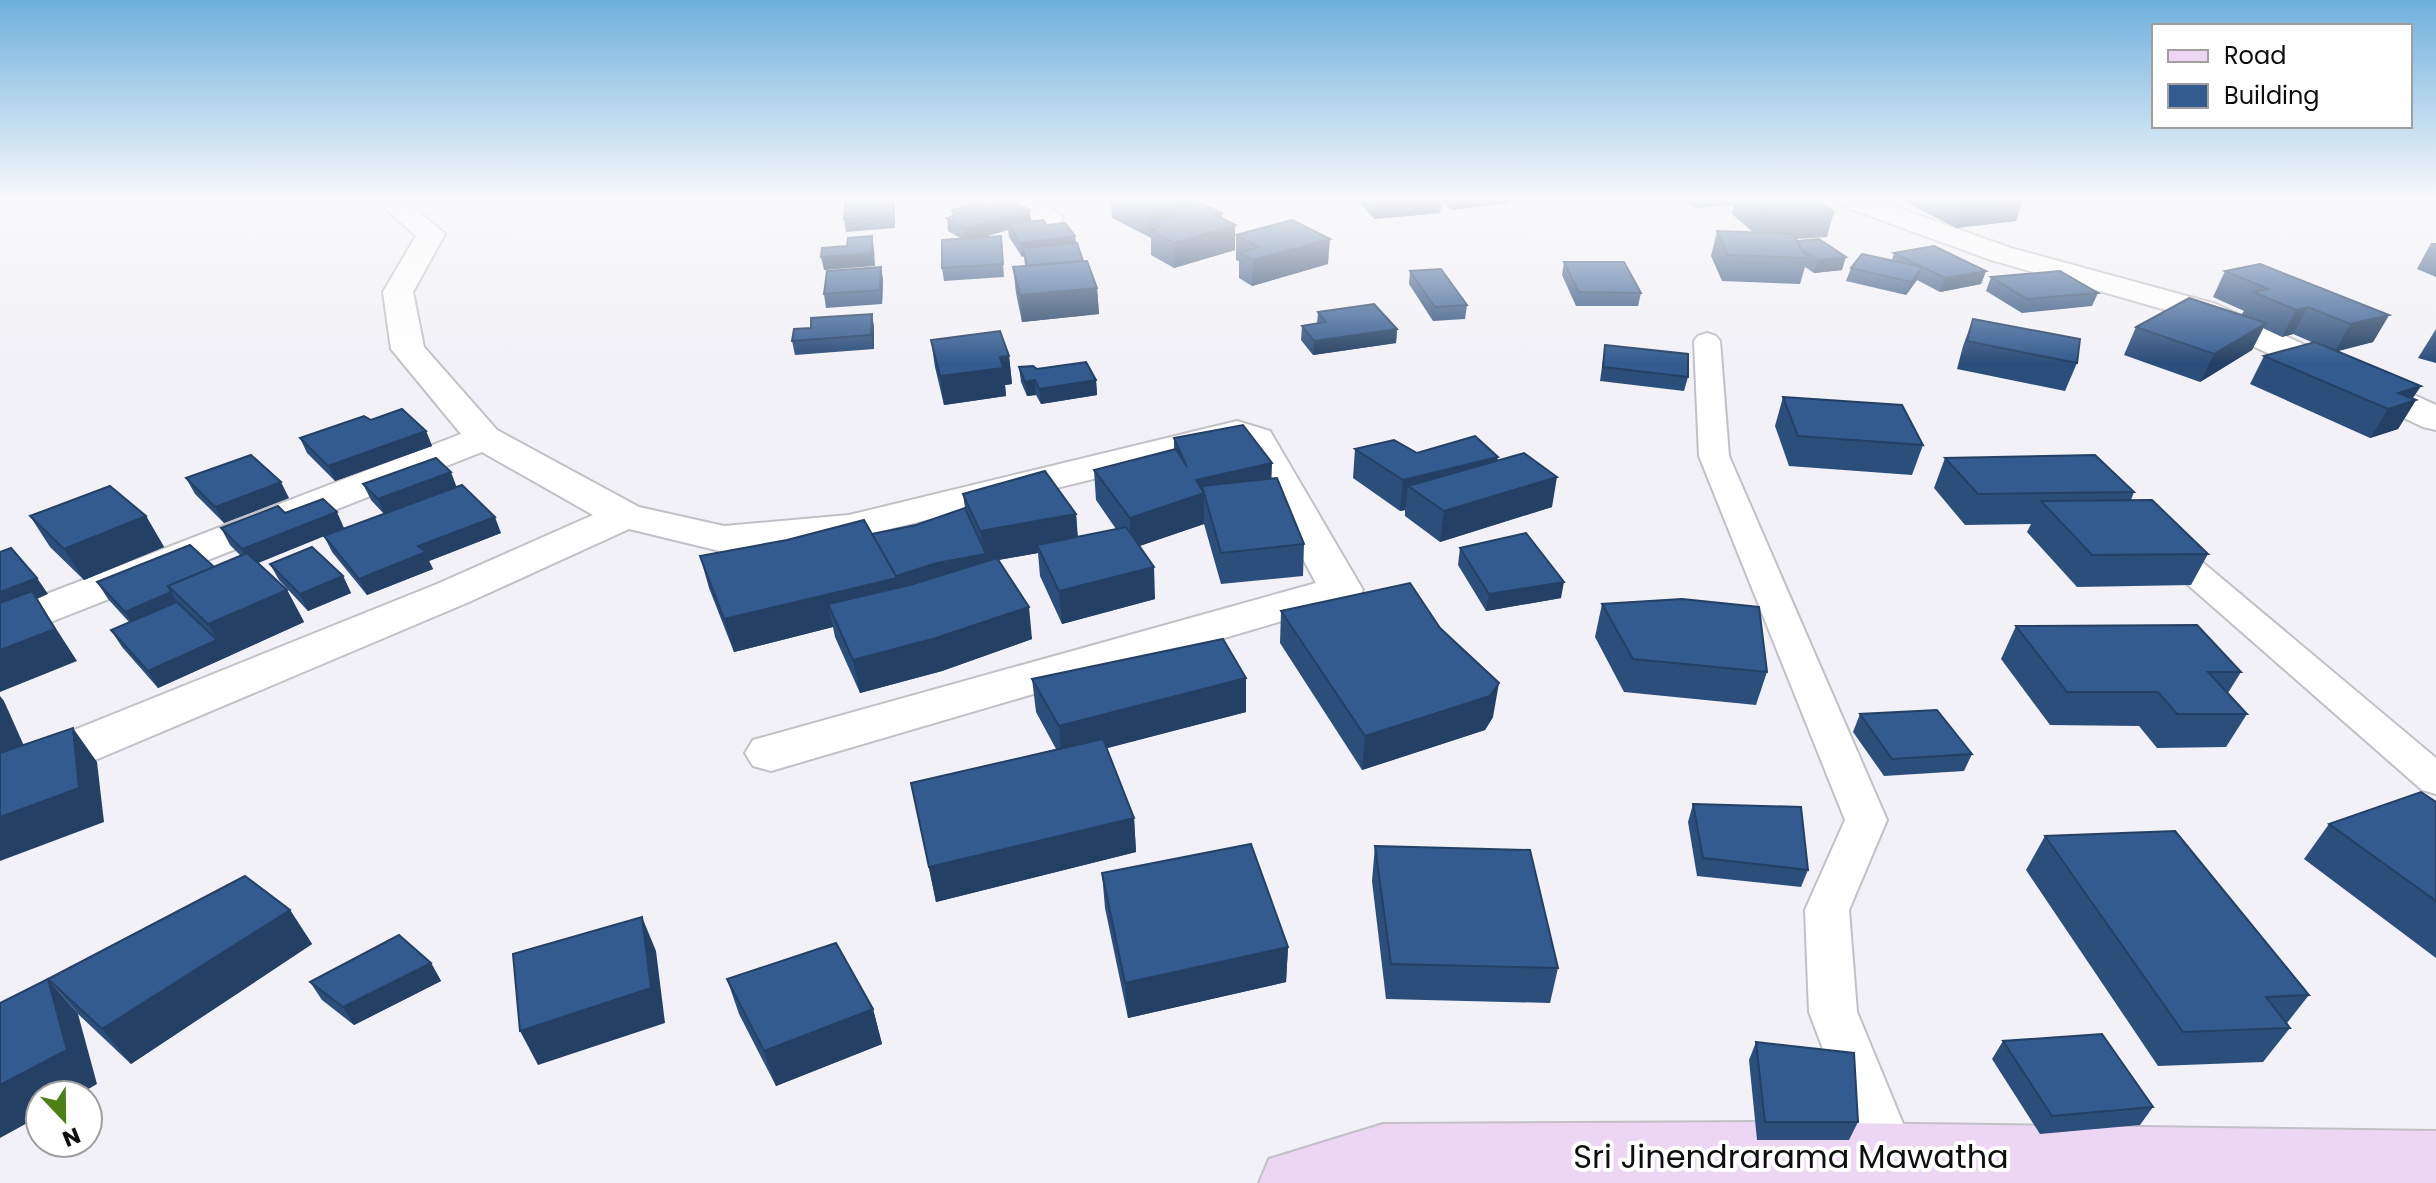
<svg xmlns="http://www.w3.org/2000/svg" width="2436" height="1183" font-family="Poppins,sans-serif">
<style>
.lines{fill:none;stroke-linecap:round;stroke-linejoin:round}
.lane-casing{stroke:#c0c0c6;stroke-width:4}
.street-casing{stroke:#c0c0c6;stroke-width:4}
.secondary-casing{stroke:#c0c0c6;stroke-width:4}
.lane{fill:#fff;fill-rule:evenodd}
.street{fill:#fff;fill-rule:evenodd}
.secondary{fill:#edd5f4;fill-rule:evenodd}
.wall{fill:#2c4e7b}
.shaded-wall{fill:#244064}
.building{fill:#335b8f;stroke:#244064;stroke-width:2}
.labels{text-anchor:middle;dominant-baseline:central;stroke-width:8;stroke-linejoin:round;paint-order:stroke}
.near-street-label{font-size:32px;fill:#0e0e10;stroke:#fff}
</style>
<rect width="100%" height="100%" fill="#f1f1f7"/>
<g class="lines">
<g class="lane-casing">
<g id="lane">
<polygon points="1707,333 1716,336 1720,341 1729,456 1887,820 1849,910 1857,1012 1916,1155 1908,1173 1889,1180 1870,1173 1809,1012 1805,910 1845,820 1699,456 1694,341 1698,336"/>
<polygon points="2183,553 2195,556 2436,758 2436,794 2422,790 2171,570 2166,563 2171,556"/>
</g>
</g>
<g class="street-casing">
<g id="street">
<polygon points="374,198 403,198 445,234 413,292 424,347 497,430 639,507 724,526 849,515 1237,421 1270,431 1363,590 1357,599 771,771 753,766 745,753 753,740 1316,583 1242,446 1235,444 849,539 724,552 629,529 469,602 100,758 82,764 64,758 57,746 64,734 437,584 593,515 482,452 0,642 0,612 461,434 391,349 383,292 416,236"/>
<path d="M 1009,198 L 1039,198 L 1063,218 L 1059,224 C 1040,229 1019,214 1009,198 Z"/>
<polygon points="1833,198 1870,198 2011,248 2216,304 2436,405 2436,430 2423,427 2194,318 1991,260 1837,204"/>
</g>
</g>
<g class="secondary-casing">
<polygon id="secondary" points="1765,1122 2436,1131 2436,1183 1259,1183 1269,1159 1383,1124"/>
</g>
<use href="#lane" class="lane"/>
<use href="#street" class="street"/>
<use href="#secondary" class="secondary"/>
</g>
<g class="wall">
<polygon points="1111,198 1195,198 1199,204 1222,213 1222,219 1235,225 1235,250 1174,268 1151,255 1151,238 1112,218"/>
<polygon points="1355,198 1510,198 1509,203 1452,210 1442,201 1440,213 1374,219"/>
<polygon points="1683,198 1814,198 1834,212 1827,237 1796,239 1797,241 1842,270 1814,273 1805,267 1800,284 1722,281 1711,256 1717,231 1754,233 1732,214 1734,205 1696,208"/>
<polygon points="1900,198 2024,198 2016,221 1956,228 1900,199"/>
<polygon points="895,206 895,228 846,232 844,219"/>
<polygon points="989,206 1030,210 1031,221 1047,225 1075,236 1076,243 1083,261 1097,288 1099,314 1022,322 1016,293 1013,267 1025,266 1024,256 1022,257 1009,237 1008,230 981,237 1001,236 1004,277 944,281 942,268 962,239 948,231 947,218 952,216 952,210"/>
<polygon points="1236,235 1328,264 1252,286 1239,278 1239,261 1236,260"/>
<polygon points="2431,243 2436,243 2436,277 2417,269"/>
<polygon points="1894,253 1986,271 1981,284 1940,292 1917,280 1906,295 1846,281 1851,268 1892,260"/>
<polygon points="1564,262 1641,293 1638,306 1576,306 1562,275"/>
<polygon points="881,267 883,280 882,304 826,308 824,294"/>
<polygon points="1410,271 1467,305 1465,319 1433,321 1409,284"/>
<polygon points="2225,271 2389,315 2373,342 2336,351 2416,400 2398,429 2370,438 2250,384 2264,356 2314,343 2293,334 2282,337 2263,328 2252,350 2200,382 2124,355 2136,327 2241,315 2244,311 2213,297"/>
<polygon points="1991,277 2098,293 2092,306 2022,313 1986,291"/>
<polygon points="1318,312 1397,329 1396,343 1313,355 1301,340 1302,326 1317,324"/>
<polygon points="872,314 874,328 874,349 795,355 792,341 811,328"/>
<polygon points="1973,319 2077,363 2065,391 1957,369 1963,346"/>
<polygon points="2436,329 2436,363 2418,358"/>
<polygon points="931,340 1009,356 1012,384 1005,385 1006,396 944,405 935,367"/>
<polygon points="1605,345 1688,377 1684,391 1600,381"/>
<polygon points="1019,367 1037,369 1096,380 1097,395 1041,404 1036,395 1027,396 1021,382"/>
<polygon points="1783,397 1923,445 1912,475 1789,466 1775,426"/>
<polygon points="371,420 426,431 432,446 335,481 307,453 300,438"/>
<polygon points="1174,438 1272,479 1304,544 1303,576 1221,584 1204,524 1139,546 1155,599 1062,624 1040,576 1038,553 998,560 1032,639 942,671 860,693 835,637 833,627 734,652 709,588 700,556 872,534 916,525 965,508 963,494 1076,514 1078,537 1116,529 1096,500 1094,470 1174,450"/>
<polygon points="1355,449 1497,460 1552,507 1440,542 1405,516 1405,510 1400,511 1353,478"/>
<polygon points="1945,458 2134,492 2131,500 2208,554 2191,585 2077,587 2027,532 2031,524 1965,525 1934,488"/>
<polygon points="186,478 289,498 224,523 195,494"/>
<polygon points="363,484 457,487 501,533 429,561 433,569 367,595 332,552 324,536 384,514 371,500"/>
<polygon points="285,513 344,528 257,563 287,590 304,622 158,688 122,647 111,630 129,622 108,599 97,582 214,567 241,556 230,545 221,528"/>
<polygon points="30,516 146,516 164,547 84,580 50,547"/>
<polygon points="1460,548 1561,598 1486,611 1458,565"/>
<polygon points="270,564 343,576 351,593 308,611 279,580"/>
<polygon points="1602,604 1767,672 1756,705 1624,692 1595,637"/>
<polygon points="1281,611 1493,717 1485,730 1362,770 1280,643"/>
<polygon points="2016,626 2241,672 2228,693 2247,714 2226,747 2157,748 2139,726 2050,725 2001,659"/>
<polygon points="1246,678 1246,712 1106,748 1134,818 1136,852 936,902 911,783 1056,749 1036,712 1032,679"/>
<polygon points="1860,714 1972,754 1964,771 1884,776 1853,732"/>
<polygon points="2436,802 2436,958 2304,859 2329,824"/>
<polygon points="1693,804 1808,870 1801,887 1697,876 1688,822"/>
<polygon points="2045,836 2309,995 2287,1023 2290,1028 2263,1062 2158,1066 2026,870"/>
<polygon points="1375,846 1558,968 1550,1003 1386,999 1372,881"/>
<polygon points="1102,873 1288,947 1286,982 1128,1018 1105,908"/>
<polygon points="290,910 312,944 131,1064 78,1014 48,979"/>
<polygon points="431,963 441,981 354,1025 322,1000 310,982"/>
<polygon points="727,979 873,1009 882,1044 776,1086 739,1014"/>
<polygon points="2003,1041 2153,1107 2140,1125 2040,1134 1992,1059"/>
<polygon points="1756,1042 1858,1122 1849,1140 1757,1140 1749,1060"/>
</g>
<g class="shaded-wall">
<polygon points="894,198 895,206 895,228 894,216"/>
<polygon points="1376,198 1442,198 1440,213 1374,219"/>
<polygon points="1453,198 1510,198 1509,203 1452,210"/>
<polygon points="2018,198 2024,198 2016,221 1956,228 1965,204"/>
<polygon points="1199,199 1199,224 1172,212 1172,231 1152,223 1152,231 1150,230 1150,238 1149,213"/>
<polygon points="1030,210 1031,223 1008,224 1008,230 967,242 965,229"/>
<polygon points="1222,213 1222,229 1235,225 1235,250 1174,268 1174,243 1216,215"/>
<polygon points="872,236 874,249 875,266 824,270 821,257"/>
<polygon points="1075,236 1076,249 1023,248 1024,256 1022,257 1020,243"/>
<polygon points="1330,239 1328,264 1252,286 1253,260"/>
<polygon points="1846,257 1842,270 1814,273 1818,260"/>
<polygon points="881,267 883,280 882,304 880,290"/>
<polygon points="1922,267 1917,280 1906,295 1911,282"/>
<polygon points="1986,271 1981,284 1940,292 1945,278"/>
<polygon points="1097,288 1099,314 1022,322 1020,295"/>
<polygon points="2308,307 2293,334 2282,337 2296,310"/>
<polygon points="872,314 874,328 874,349 871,335"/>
<polygon points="2389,315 2373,342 2335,352 2350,324"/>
<polygon points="2266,323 2252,350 2200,382 2214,354"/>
<polygon points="1397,329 1396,343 1313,355 1314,341"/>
<polygon points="1009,356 1012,384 1005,385 1006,396 944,405 940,376 1000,357"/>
<polygon points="1035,380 1036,395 1027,396 1025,382"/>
<polygon points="1096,380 1097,395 1041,404 1039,389"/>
<polygon points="2421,386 2411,401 2416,400 2398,429 2370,438 2398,393"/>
<polygon points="426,431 432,446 335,481 328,466"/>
<polygon points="1498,457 1493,488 1408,486 1405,510 1400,511 1403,480"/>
<polygon points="1272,463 1271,494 1204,493 1204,524 1131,549 1130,518 1196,480"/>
<polygon points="451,472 457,488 385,515 378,499"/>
<polygon points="1557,477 1552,507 1440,542 1444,511"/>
<polygon points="281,482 289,498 224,523 215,507"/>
<polygon points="337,512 344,528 251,566 242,549"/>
<polygon points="1076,514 1078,545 1037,545 1038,553 987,562 988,571 828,604 833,627 734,652 724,619 891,578 937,563 983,555 980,531"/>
<polygon points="146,516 164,547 84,580 64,549"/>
<polygon points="495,517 501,533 429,561 433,569 367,595 359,579 418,546"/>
<polygon points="1154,567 1155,599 1062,624 1059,591"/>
<polygon points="343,576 351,593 308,611 300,594"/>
<polygon points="37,578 48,594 37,599 77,661 0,692 0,592"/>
<polygon points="1564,582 1561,598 1486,611 1489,594"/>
<polygon points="287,590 304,622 227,657 208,624"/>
<polygon points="171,592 181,609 135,628 125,612"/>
<polygon points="1029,607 1032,639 942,671 860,693 853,660"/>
<polygon points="217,640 227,657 158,688 148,671"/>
<polygon points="1246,678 1246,712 1062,760 1059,726"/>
<polygon points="1499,683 1493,717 1485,730 1362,770 1365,736"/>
<polygon points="0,696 4,701 25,748 0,758"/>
<polygon points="73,728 97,762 104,822 0,861 0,817"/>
<polygon points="1134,818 1136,852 936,902 929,867"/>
<polygon points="290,910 312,944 131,1064 102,1029"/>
<polygon points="642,917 656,951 665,1023 538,1065 520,1031"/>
<polygon points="1288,947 1286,982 1128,1018 1125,983"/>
<polygon points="431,963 441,981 354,1025 343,1007"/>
<polygon points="48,979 78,1014 97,1084 78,1095 40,1095 40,1116 0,1138 0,1085"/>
<polygon points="873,1009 882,1044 776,1086 764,1051"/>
</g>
<g class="building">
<polygon points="846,198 893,198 894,216 844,219"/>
<polygon points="1119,198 1195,198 1199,199 1149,213"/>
<polygon points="1747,198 1814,198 1834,212 1769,216"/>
<polygon points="1952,198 2018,198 1965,204"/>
<polygon points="1010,200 1030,210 965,229 947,218 959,214 952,210 982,202 989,206"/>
<polygon points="1202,204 1222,213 1216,215 1235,225 1174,243 1150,230 1160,227 1152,223 1178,215 1172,212"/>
<polygon points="1043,220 1047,225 1065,223 1075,236 1020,243 1008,224"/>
<polygon points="1292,220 1330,239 1253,260 1239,253 1259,247 1236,235"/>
<polygon points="1717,231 1793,234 1807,258 1728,255"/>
<polygon points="872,236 872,253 821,257 822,248 847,246 848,238"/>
<polygon points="1001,236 1003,264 942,268 942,240"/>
<polygon points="1819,239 1846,257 1818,260 1802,250 1797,241"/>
<polygon points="1077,243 1083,261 1027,266 1023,248"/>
<polygon points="1934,246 1986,271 1945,278 1894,253"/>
<polygon points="1862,254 1922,267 1911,282 1851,268"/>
<polygon points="1087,261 1097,288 1020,295 1013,267"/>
<polygon points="1564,262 1624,262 1641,293 1579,292"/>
<polygon points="2260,264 2389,315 2350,324 2308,307 2296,310 2253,292 2268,289 2225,271"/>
<polygon points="881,267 880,290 824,294 827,271"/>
<polygon points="1441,269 1467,305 1435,307 1410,271"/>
<polygon points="2060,271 2098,293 2027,299 1991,277"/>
<polygon points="2189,298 2266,323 2214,354 2136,327"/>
<polygon points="1374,304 1397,329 1314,341 1302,326 1326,322 1318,312"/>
<polygon points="872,314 871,335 792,341 794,329 811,328 811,318"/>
<polygon points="1973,319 2080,339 2077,363 1967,341"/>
<polygon points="1000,331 1009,356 1000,357 1003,368 940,376 931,340"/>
<polygon points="2315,342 2421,386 2398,393 2416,400 2388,409 2264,356"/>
<polygon points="1605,345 1688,354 1688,377 1603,367"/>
<polygon points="1086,362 1096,380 1039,389 1035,380 1025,382 1019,367 1033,366 1037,369"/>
<polygon points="1783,397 1902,405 1923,445 1798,436"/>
<polygon points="402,409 426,431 328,466 300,438 364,416 371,420"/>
<polygon points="1243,425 1272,463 1196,480 1204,493 1202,486 1277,478 1304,544 1221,553 1204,493 1130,518 1094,470 1176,449 1187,467 1174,438"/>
<polygon points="1475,436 1498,457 1403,480 1355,449 1394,440 1417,453"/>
<polygon points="1524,453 1557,477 1444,511 1408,486"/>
<polygon points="251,455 281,482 215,507 186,478"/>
<polygon points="2095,455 2134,492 1978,494 1945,458"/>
<polygon points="436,458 451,472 378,499 363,484"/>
<polygon points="1045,471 1076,514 980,531 963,494"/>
<polygon points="462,485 495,517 418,546 426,552 359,579 324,536"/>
<polygon points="110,486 146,516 64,549 30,516"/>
<polygon points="323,499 337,512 242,549 221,528 278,506 285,513"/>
<polygon points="2152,500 2208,554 2092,555 2041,501"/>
<polygon points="965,508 986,554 937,563 896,576 872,534 916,525"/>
<polygon points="864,520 897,578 724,619 700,556 787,540"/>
<polygon points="1126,527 1154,567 1059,591 1037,545"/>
<polygon points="1526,533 1564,582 1489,594 1460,548"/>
<polygon points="190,545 214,567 168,586 171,592 125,612 97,582"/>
<polygon points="312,547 343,576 300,594 270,564"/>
<polygon points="11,548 37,578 0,592 0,552"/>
<polygon points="247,553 287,590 208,624 168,586"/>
<polygon points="997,558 1029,607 936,638 853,660 828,604 910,585"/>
<polygon points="1410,583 1440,628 1499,683 1490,696 1365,736 1281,611"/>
<polygon points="32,591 55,629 0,650 0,603"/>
<polygon points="1682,599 1759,607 1767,672 1633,659 1602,604"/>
<polygon points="177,602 217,640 148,671 111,630"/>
<polygon points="2197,625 2241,672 2208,672 2247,714 2177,714 2158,692 2067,692 2016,626"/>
<polygon points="1223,639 1246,678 1059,726 1032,679"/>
<polygon points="1937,710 1972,754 1892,759 1860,714"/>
<polygon points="73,728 79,788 0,817 0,753"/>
<polygon points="1103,739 1134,818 929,867 911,783"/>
<polygon points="2421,792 2436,802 2436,901 2329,824"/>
<polygon points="1693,804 1801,807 1808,870 1703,858"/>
<polygon points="2175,831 2309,995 2266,997 2290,1028 2183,1032 2045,836"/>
<polygon points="1251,844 1288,947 1125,983 1102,873"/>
<polygon points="1375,846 1530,850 1558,968 1391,964"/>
<polygon points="245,876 290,910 102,1029 48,979"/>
<polygon points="642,917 651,988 520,1031 513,954"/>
<polygon points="399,935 431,963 343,1007 310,982"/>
<polygon points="836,943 873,1009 764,1051 727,979"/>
<polygon points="48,979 67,1050 0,1085 0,1003"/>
<polygon points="2102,1034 2153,1107 2052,1116 2003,1041"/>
<polygon points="1756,1042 1854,1053 1858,1122 1765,1122"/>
</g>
<linearGradient id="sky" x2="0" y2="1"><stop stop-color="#6db0dd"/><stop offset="0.55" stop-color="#f9f9fb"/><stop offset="1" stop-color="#f9f9fb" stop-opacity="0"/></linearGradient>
<rect width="2436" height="363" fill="url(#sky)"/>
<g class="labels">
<g class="near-street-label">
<text x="1791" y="1156">Sri Jinendrarama Mawatha</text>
</g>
</g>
<rect x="2152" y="24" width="260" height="104" fill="#ffffff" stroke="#9f9f9f" stroke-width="2"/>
<rect x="2168" y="50" width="40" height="12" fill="#edd5f4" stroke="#9f9f9f" stroke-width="2"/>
<text x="2224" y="64" font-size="24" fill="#0e0e10">Road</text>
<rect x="2168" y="84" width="40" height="24" fill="#335b8f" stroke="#9f9f9f" stroke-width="2"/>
<text x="2224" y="104" font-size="24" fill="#0e0e10">Building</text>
<g transform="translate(64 1119) rotate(158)"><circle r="38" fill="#ffffff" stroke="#9f9f9f" stroke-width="2"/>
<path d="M0-6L14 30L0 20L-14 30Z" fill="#4d8115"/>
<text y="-12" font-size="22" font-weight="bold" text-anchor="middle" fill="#0e0e10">N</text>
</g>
</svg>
